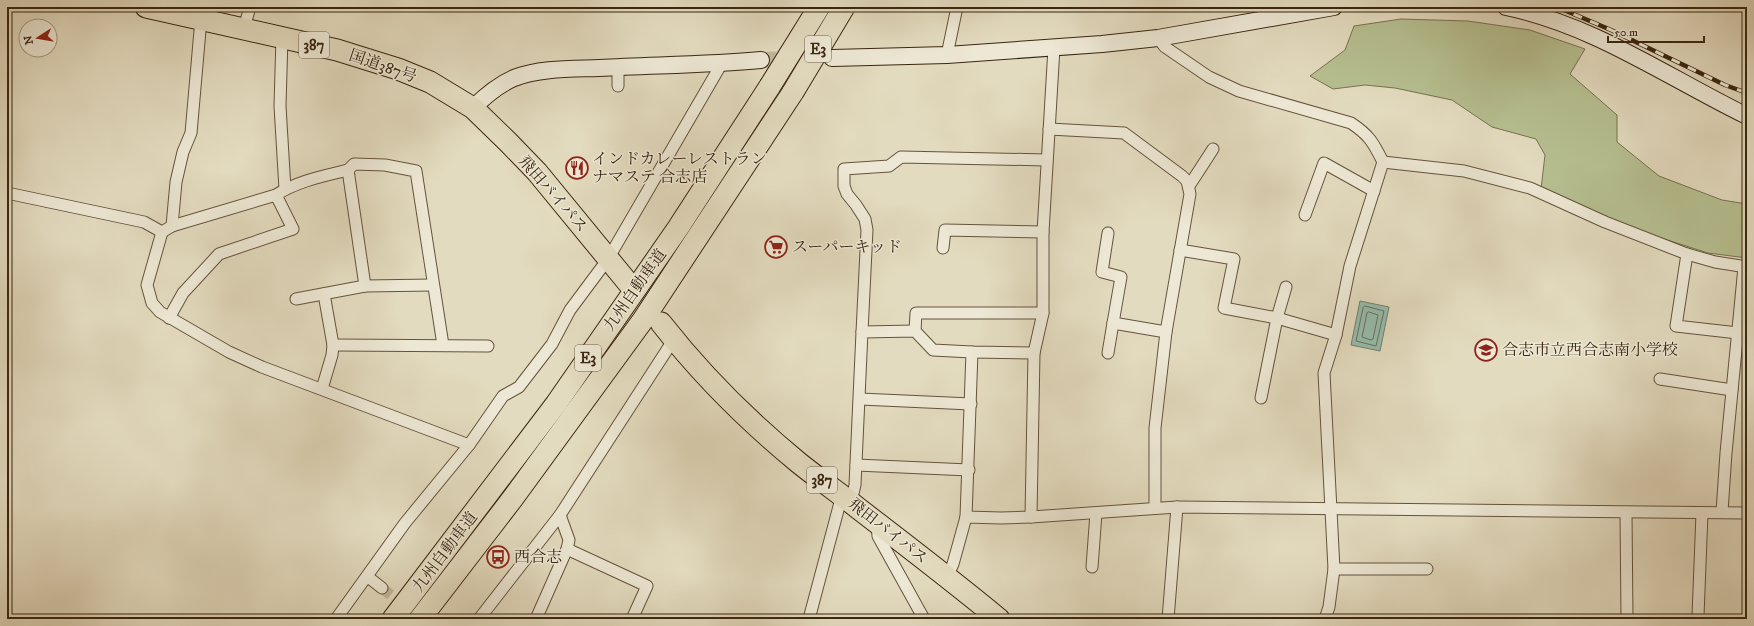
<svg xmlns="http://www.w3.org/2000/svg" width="1754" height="626" font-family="'IM FELL DW Pica','Noto Serif JP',serif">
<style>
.green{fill:#b6bf90;stroke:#787250}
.water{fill:#96bcad;stroke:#71806e}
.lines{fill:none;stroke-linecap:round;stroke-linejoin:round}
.shore{stroke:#68715e;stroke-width:1}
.street-tunnel{stroke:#c1b79c;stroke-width:11;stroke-dasharray:11 5.5;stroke-linecap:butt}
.secondary-tunnel{stroke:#c1b79c;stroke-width:16;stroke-dasharray:16 8;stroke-linecap:butt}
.street-casing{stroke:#64533c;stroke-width:13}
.secondary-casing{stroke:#392610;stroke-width:18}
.highway-casing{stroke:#392610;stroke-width:23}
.street{stroke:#ede8d5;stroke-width:11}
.secondary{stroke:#ede8d5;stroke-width:16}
.highway{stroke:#e3dbbf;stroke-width:21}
.rail-casing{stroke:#392610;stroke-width:4.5}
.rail{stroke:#ede8d5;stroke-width:3;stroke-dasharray:9;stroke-linecap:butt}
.highway-bridge-casing{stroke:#392610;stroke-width:23;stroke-linecap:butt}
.highway-bridge{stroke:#e3dbbf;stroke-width:21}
.labels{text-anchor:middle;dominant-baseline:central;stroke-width:3;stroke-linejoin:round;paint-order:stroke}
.shield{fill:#ede8d5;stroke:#6f604b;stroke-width:1}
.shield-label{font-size:15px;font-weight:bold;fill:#392610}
.street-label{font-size:16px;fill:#392610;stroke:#ede8d5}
.poi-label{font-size:16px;fill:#392610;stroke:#ede8d5;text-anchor:start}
</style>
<rect width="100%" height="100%" fill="#e3dbbf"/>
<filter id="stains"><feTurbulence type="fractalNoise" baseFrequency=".005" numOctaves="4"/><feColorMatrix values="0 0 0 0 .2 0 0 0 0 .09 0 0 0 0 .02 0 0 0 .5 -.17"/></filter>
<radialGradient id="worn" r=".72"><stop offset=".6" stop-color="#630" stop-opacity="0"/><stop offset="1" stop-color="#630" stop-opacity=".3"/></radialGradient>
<polygon class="green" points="1401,19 1468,21 1530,30 1585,49 1570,74 1617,115 1617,142 1659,176 1722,200 1747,204 1747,258 1708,253 1636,230 1541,189 1545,155 1536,139 1492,127 1452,100 1395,88 1365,85 1333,89 1310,76 1345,50 1354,26"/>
<polygon class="water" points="1360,301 1389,307 1380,351 1351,345"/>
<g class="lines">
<g class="shore">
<polygon points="1365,306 1384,311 1376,346 1356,341 1363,308"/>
<polygon points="1369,312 1378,315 1373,339 1371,340 1362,337 1367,313"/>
</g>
<polyline class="street-tunnel" points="382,588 406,607"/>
<polyline class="secondary-tunnel" points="761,60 822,58"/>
<g class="street-casing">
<g id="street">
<polyline points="244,28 250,7"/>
<polyline points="282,37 280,106 285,189"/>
<path d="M 1158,38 L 1165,47 L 1209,77 L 1239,91 L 1351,123 C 1369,135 1373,142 1383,162 L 1350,266 L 1336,335 L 1324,373 L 1334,569 L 1427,569"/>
<polyline points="947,55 957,7"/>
<polyline points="618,67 618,86"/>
<polyline points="1049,129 1124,133 1182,176 1187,181 1190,194 1166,332 1155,428 1155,508"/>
<polyline points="1383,162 1464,171 1530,188 1605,222 1687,254 1715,262 1747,267"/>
<polyline points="348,170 354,164 385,165 416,171 443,345"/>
<polyline points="1189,186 1213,149"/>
<path d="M 7,193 L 144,222 L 162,232 L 172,226 L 276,195 C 297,181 324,176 348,170 L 365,286 L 433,285"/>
<polyline points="1305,215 1324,163 1374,191"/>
<polyline points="172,226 176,182 183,152 191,133 201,19"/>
<polyline points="162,232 147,285 152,303 160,312 229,352 262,367 469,445"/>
<polyline points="1108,233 1102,272 1121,277 1113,323 1166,332"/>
<polyline points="943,248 945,230 1043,232"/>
<polyline points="1180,250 1234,259 1224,308 1277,318 1336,335"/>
<polyline points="1687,254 1676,326 1738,333"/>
<polyline points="296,299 365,286"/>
<polyline points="169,318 183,293 219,254 293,229 276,195"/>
<polyline points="915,331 916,313 1043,313"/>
<polyline points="862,332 867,230 865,219 856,205 847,194 844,186 844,169 889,166 901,157 1047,160"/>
<polyline points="333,345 488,346"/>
<polyline points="1108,353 1113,323"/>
<polyline points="1660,379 1732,390"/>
<polyline points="322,389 332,355 333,345 324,294"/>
<polyline points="1261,398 1277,318 1286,287"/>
<polyline points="860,399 971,404"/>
<polyline points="856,465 969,470"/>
<polyline points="851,502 855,485 862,332 915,331 933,350 972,352 1034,353 1043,313 1043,232 1054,48"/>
<polyline points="1722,512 1726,453 1744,267"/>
<polyline points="1626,513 1627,619"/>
<polyline points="966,517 972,352"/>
<polyline points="1031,517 1034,353"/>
<polyline points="877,524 878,536 924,619"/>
<polyline points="567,549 647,586 632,619"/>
<polyline points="1092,567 1096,513"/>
<polyline points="368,577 382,588"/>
<polyline points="947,577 953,564 966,517 1001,518 1031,517 1177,507 1747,513"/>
<polyline points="1698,616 1702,513"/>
<polyline points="336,619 405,523 469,445 503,396 519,387 552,344 570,310 608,259 722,63"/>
<polyline points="479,619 560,515 674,339"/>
<polyline points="536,619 567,549 569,540 560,515"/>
<polyline points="809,619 842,495"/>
<polyline points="1168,619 1177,507"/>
<polyline points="1325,619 1329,607 1334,569"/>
</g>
</g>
<g class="secondary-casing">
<g id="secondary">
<path d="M 1506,7 C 1594,25 1667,77 1747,116"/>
<polyline points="832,58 947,55 1102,44 1158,38 1334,7"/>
<path d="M 473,108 C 485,96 498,85 514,78 C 540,68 571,69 599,68 C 653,65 707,65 761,60"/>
</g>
</g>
<g class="highway-casing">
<g id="highway">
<polyline points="146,7 337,50 398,69 430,82 473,108 508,142 537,172 629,284"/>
<path d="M 661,323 C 701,374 749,422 799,463 C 819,479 839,493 859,509 C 906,545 953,581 999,619"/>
<polyline points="393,619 556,404 678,228 770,86"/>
<polyline points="420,619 513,498 643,320 793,92"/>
</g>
</g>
<use href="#street" class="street"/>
<use href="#secondary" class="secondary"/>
<use href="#highway" class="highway"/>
<g class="rail-casing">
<polyline id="rail" points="1557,7 1611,30 1725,85 1747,93"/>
</g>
<use href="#rail" class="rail"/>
<g class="highway-bridge-casing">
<g id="highway-bridge">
<polyline points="770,86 819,7"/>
<polyline points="793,92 844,7"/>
</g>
</g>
<use href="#highway-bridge" class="highway-bridge"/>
</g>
<defs>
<g id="restaurant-ring" transform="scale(1.15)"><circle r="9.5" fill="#ede8d5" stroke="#8f2418" stroke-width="1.5"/><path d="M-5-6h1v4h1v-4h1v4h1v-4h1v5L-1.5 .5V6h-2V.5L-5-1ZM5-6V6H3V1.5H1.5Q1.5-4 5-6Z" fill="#8f2418"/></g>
<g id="supermarket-ring" transform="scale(1.15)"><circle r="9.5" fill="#ede8d5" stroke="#8f2418" stroke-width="1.5"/><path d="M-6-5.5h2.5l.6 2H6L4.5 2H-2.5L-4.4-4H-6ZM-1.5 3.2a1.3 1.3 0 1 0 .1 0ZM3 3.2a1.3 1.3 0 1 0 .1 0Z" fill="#8f2418"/></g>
<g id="school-ring" transform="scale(1.15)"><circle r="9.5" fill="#ede8d5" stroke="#8f2418" stroke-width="1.5"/><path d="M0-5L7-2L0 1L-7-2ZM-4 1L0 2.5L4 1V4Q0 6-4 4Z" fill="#8f2418"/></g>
<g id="bus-ring" transform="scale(1.15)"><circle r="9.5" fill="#ede8d5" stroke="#8f2418" stroke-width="1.5"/><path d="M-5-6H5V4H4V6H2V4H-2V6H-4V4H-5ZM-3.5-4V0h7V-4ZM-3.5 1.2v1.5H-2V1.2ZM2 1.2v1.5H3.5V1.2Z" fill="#8f2418"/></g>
</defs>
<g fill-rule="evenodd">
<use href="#restaurant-ring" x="577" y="168"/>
<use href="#supermarket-ring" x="776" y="247"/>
<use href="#school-ring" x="1486" y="350"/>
<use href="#bus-ring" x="498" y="557"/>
</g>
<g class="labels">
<g class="shield">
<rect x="299" y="32" width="30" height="26" rx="3"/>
<rect x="805" y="36" width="26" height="26" rx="3"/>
<rect x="575" y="345" width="26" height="26" rx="3"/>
<rect x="807" y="467" width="30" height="26" rx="3"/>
</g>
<g class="shield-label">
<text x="314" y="45">387</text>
<text x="818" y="49">E3</text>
<text x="588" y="358">E3</text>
<text x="822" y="480">387</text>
</g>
<g class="street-label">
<text transform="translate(383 66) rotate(19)">国道387号</text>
<text transform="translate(553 194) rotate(49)">飛田バイパス</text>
<text transform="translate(635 290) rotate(-55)">九州自動車道</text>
<text transform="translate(888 531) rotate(38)">飛田バイパス</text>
<text transform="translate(445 552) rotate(-53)">九州自動車道</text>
</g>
<g class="poi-label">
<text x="592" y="159">インドカレーレストラン<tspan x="592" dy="18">ナマステ 合志店</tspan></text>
<text x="792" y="247">スーパーキッド</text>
<text x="1502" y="350">合志市立西合志南小学校</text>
<text x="514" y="557">西合志</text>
</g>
</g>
<rect width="1754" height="626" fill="none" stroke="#e3dbbf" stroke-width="24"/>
<rect x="8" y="8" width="1738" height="610" fill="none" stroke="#392610" stroke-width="2"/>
<rect x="12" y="12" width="1730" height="602" fill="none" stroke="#392610"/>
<g transform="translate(38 38) rotate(258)"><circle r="19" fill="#ede8d5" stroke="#a59a86"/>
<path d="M0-3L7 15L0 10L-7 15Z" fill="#8f2418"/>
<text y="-6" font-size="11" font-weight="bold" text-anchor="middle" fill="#392610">N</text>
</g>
<path d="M1608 36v6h96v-6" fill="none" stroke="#392610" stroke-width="2"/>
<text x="1614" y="36" font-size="12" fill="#392610" stroke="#ede8d5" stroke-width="3" paint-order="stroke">50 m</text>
<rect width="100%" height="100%" filter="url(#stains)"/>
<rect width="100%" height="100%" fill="url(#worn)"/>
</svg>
